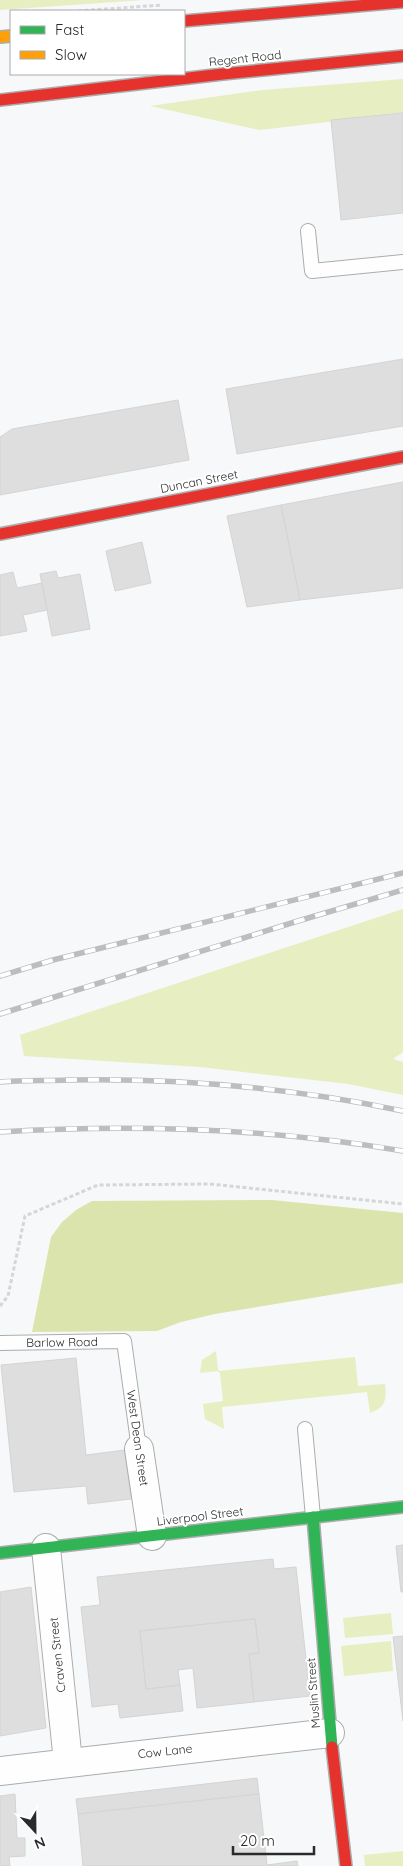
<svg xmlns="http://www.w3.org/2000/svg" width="403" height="1866" font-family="Quicksand,sans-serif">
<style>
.green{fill:#e7eec2}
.forest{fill:#dce4ad}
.building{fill:#dededf;stroke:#d4d4d4}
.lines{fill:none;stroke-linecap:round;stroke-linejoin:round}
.lane-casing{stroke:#abadad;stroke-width:16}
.street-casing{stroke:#abadad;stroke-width:30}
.fast-casing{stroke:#abadad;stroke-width:14}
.slow-casing{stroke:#abadad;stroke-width:14}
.jam-casing{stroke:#abadad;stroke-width:14}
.path{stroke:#d6d6d6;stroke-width:3;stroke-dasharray:4 2.5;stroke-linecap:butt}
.lane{stroke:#fefefe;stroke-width:14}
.street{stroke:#fefefe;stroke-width:28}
.fast{stroke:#30b455;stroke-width:11}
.slow{stroke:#ff9f0a;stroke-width:11}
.jam{stroke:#e5322d;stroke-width:11}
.rail-casing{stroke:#bcbdbe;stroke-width:5.5}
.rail{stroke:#fff;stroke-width:4;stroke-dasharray:11;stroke-linecap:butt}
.labels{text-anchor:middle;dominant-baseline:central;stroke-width:4;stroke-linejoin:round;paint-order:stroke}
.street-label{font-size:12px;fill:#2a2b2c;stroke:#fff}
</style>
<rect width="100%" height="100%" fill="#f6f8f9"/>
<g class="green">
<polygon points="0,0 144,0 0,10"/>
<polygon points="403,79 403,113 260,130 150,106 262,90"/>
<polygon points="403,909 403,1052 393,1059 403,1062 403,1095 348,1084 200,1067 24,1056 20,1035"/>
<path d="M 216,1351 L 218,1370 L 220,1371 L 355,1357 L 358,1386 L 385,1384 C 387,1400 385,1408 370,1413 L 367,1392 L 222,1407 L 224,1429 L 205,1419 L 203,1404 L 223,1401 L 220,1373 L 217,1371 L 200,1373 L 202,1360 Z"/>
<polygon points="391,1613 393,1634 345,1638 343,1618"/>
<polygon points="391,1641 393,1671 344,1676 341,1646"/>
<polygon points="403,1851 403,1866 365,1866 364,1855"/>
</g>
<polygon class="forest" points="272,1200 403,1213 403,1283 215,1314 181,1322 157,1331 32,1332 51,1237 62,1222 76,1210 92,1201"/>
<g class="building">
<polygon points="403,113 403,213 341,220 331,120"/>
<polygon points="403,359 403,426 237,454 226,389"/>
<polygon points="178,400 189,460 0,495 0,437 12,429"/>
<polygon points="403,482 403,588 300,600 281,505"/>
<polygon points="281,505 300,600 247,607 227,516"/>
<polygon points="142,542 151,583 115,591 106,551"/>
<polygon points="56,571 58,578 80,574 90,629 52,636 40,574"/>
<polygon points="13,572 17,588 42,583 47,610 23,615 27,631 0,636 0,575"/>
<polygon points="76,1358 86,1455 125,1450 131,1499 88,1504 86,1486 14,1492 1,1365"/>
<polygon points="403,1545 403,1592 401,1592 396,1546"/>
<polygon points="273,1559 274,1569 296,1567 310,1696 254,1702 249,1654 259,1653 255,1619 140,1631 146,1689 180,1685 183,1711 120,1718 118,1704 92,1707 81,1607 100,1605 97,1577"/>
<polygon points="31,1587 46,1728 0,1736 0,1592"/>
<polygon points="255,1619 259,1653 249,1654 254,1702 197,1708 193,1668 178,1670 180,1685 146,1689 140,1631"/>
<polygon points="403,1636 403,1721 393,1637"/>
<polygon points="257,1778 259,1794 78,1814 76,1799"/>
<polygon points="15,1794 17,1838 25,1838 25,1856 9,1857 10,1866 0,1866 0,1796"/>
<polygon points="259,1794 267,1865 297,1861 298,1866 83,1866 78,1814"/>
</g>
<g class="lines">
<g class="lane-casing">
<g id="lane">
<polyline points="308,231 312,271 403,262"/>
<polyline points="0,1343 124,1341 139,1449"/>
<polyline points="305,1429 313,1517"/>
</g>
</g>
<g class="street-casing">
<g id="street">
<polyline points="139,1449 152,1536"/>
<polyline points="46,1548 68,1762"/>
<polyline points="0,1771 330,1733"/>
</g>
</g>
<g class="fast-casing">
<g id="fast">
<polyline points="313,1517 332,1747"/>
<polyline points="0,1553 403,1507"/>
</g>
</g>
<g class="slow-casing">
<polyline id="slow" points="0,37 11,36"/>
</g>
<g class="jam-casing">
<g id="jam">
<polyline points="184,21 403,2"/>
<polyline points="0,100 223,74 403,56"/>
<polyline points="0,534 403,457"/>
<polyline points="332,1747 346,1866"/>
</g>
</g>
<g class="path">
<polyline points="78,11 162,5"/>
<polyline points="0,1306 8,1296 25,1216 98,1185 210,1184 403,1204"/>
</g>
<use href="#lane" class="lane"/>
<use href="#street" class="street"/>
<use href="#fast" class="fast"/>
<use href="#slow" class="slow"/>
<use href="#jam" class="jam"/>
<g class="rail-casing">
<g id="rail">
<polyline points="0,976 53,960 403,873"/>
<polyline points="0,1014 298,921 403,890"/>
<path d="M 0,1082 C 22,1080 46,1081 68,1080 C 180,1078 294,1088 403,1111"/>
<path d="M 0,1132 C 135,1124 269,1128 403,1151"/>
</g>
</g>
<use href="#rail" class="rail"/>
</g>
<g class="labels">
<g class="street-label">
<text transform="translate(245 58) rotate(-6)">Regent Road</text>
<text transform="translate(199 481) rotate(-11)">Duncan Street</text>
<text transform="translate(62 1342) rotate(-1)">Barlow Road</text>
<text transform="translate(138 1438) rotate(82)">West Dean Street</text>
<text transform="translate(200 1516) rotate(-7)">Liverpool Street</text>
<text transform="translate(57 1655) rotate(-96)">Craven Street</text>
<text transform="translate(313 1693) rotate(-94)">Muslin Street</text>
<text transform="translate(165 1751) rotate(-6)">Cow Lane</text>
</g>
</g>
<rect x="10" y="10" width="175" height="65" fill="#ffffff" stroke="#aaaaab"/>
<rect x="20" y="26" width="25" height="8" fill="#30b455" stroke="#aaaaab"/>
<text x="55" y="35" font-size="15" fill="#2a2b2c">Fast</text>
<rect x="20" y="51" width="25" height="8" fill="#ff9f0a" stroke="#aaaaab"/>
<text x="55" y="60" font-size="15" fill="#2a2b2c">Slow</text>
<g transform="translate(35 1831) rotate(158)" stroke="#ffffff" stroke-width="4" paint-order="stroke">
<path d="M0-4L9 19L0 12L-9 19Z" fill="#2a2b2c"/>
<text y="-8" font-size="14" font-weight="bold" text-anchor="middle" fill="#2a2b2c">N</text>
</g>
<path d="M233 1846v8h81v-8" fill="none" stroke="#2a2b2c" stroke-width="2.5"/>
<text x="240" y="1846" font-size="15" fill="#2a2b2c" stroke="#ffffff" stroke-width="4" paint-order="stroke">20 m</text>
</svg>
